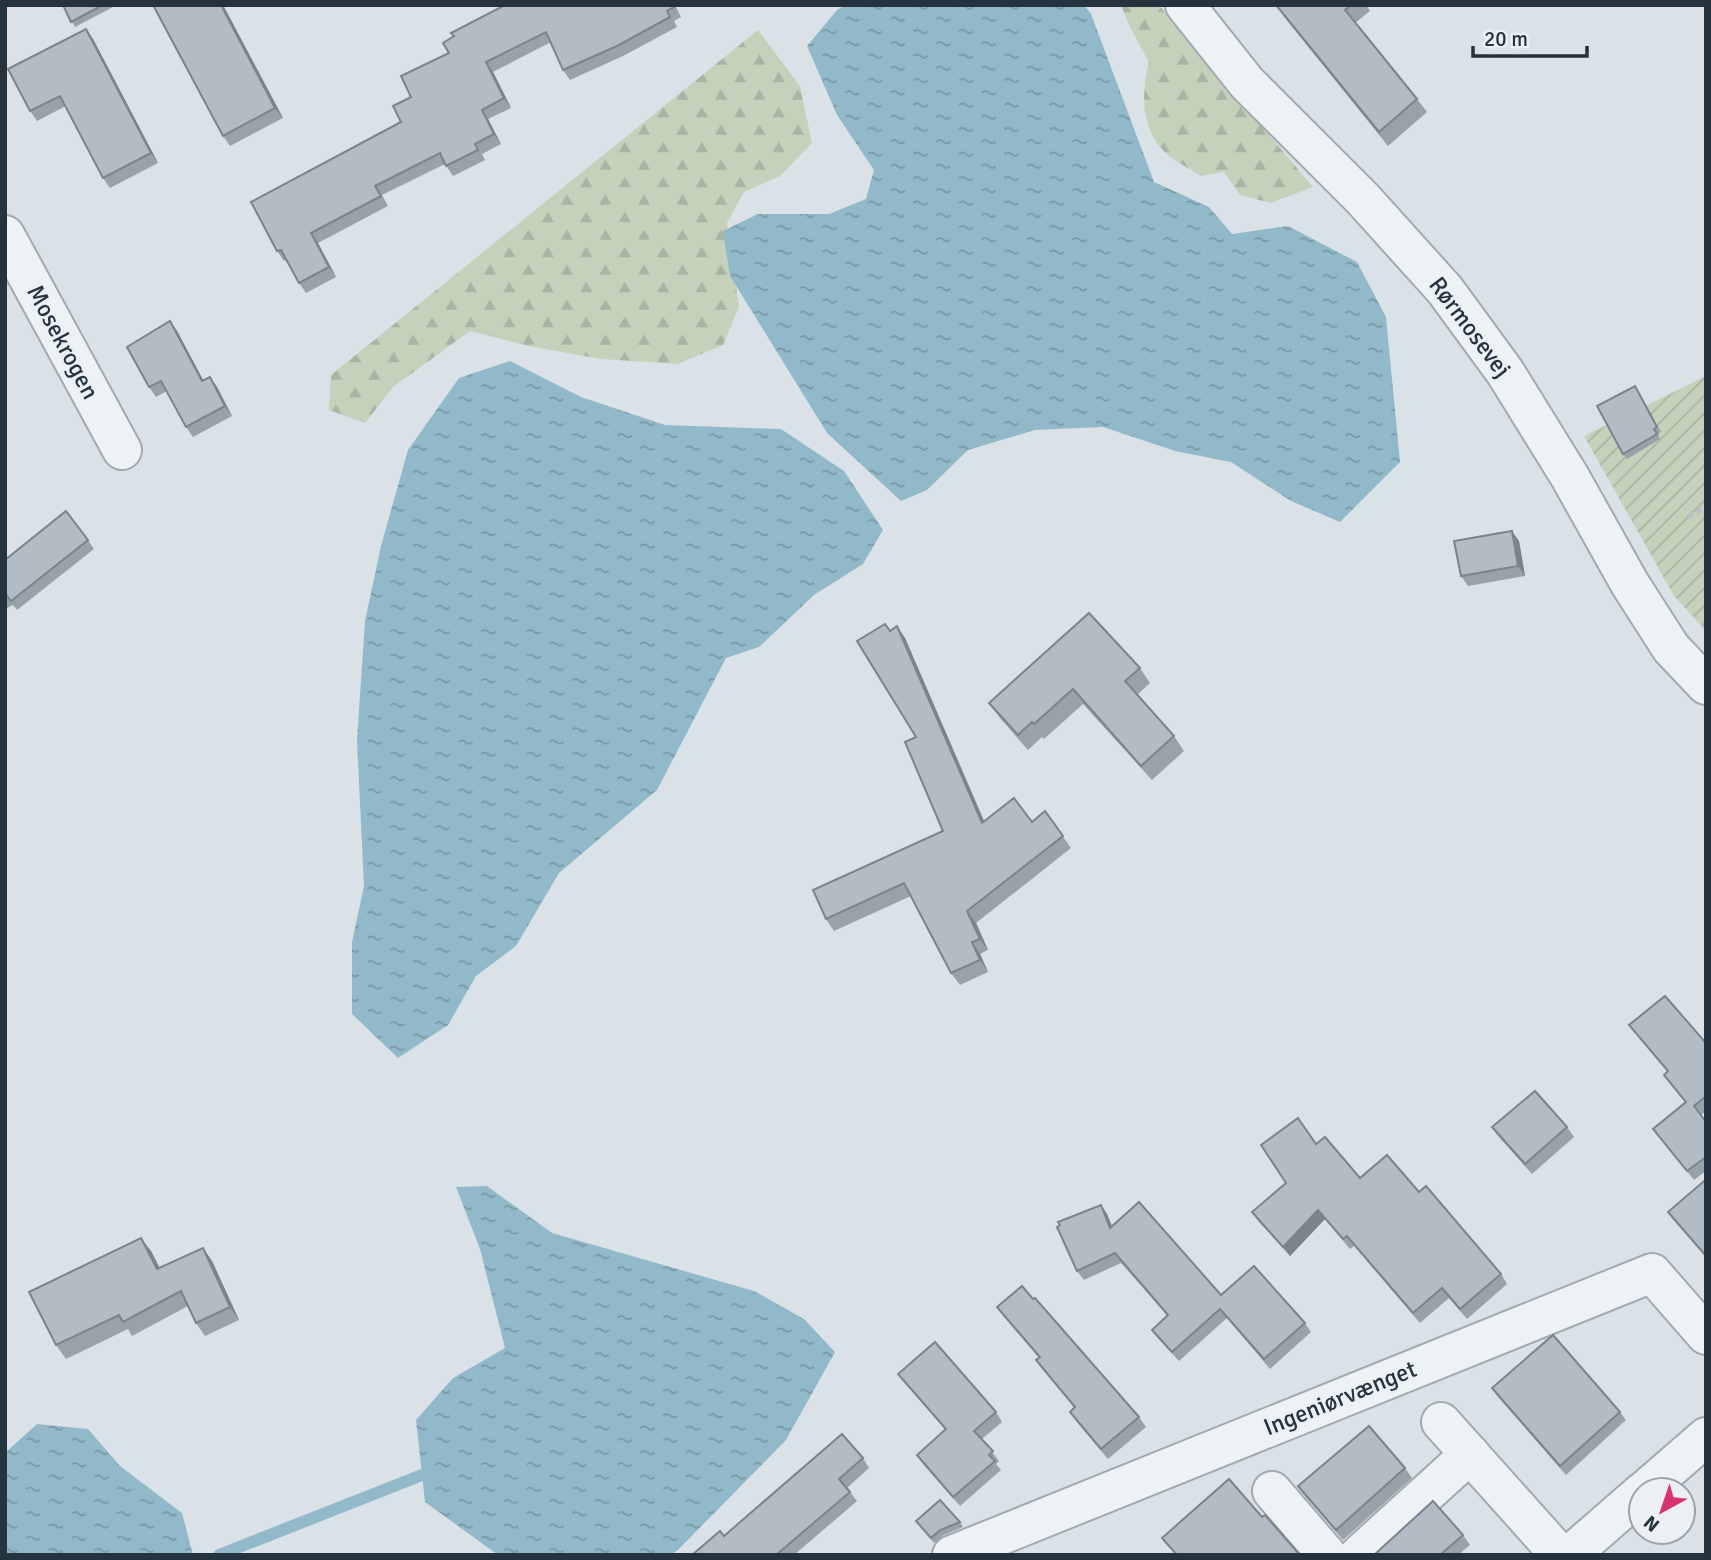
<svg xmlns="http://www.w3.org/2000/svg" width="1711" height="1560" font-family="Signika,sans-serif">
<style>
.forest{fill:url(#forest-firs)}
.garden{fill:url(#garden-furrows)}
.water{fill:url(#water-ripples)}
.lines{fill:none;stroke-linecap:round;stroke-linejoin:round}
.stream{stroke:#92b9ca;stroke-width:12}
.minor-casing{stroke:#a0aab1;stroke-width:42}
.path{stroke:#b9c0c5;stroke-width:4.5;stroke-dasharray:5 5;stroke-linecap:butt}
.minor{stroke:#edf2f5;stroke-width:38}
.wall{fill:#98a2a9}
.shaded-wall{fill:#7c8489}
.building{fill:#b1bcc4;stroke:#7c8489;stroke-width:2}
.labels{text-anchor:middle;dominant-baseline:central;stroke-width:5;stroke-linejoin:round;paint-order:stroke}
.street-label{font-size:24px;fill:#24333d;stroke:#eaf0f4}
</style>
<defs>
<pattern id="forest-firs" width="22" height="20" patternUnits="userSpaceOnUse" patternTransform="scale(1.75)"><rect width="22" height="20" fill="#c5d1bb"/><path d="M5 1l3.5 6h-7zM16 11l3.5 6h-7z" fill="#a9b4a2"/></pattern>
<pattern id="garden-furrows" width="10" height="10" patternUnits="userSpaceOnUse" patternTransform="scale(1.75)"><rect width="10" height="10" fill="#c5d1bb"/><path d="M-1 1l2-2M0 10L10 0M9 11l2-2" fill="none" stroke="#a9b4a2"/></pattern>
<pattern id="water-ripples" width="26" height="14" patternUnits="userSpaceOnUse" patternTransform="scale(1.75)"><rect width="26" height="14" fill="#92b9ca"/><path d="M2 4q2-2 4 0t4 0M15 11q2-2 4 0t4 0" fill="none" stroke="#7797a5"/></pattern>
</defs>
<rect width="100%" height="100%" fill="#dbe2e7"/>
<g class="forest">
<path d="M 1121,5 L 1159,5 L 1313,187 L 1271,203 L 1240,195 L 1224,172 L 1201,176 C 1189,168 1169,159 1160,147 C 1140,122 1142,91 1149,62 L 1130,27 Z"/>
<polygon points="758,30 800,86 812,143 780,176 744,192 727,223 739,307 723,345 678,364 601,359 528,346 470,331 393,387 365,423 329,410 331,375"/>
</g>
<polygon class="garden" points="1706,376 1706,631 1674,596 1584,436"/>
<g class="water">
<polygon points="846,5 1084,5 1091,14 1154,182 1209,207 1232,234 1288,226 1357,262 1386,317 1400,462 1340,522 1291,501 1231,462 1175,451 1103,427 1035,430 968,450 927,490 901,501 827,433 730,276 723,231 758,214 829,214 866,199 874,170 837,115 807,46 837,10"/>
<polygon points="510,361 581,397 665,425 781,429 844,471 883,530 863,564 814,595 759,647 726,658 657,790 559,873 516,946 476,976 448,1025 398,1058 352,1014 352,942 364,886 357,740 365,621 381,546 408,450 459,378"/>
<polygon points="487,1186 552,1233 754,1291 804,1319 835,1352 786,1440 678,1550 670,1555 498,1555 425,1502 416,1420 453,1378 505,1348 480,1249 456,1187"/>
<polygon points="37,1424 88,1429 120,1466 182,1513 193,1555 5,1555 5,1453"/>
</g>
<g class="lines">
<polyline class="stream" points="219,1555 422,1475"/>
<g class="minor-casing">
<g id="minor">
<polyline points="1185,5 1247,83 1363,199 1445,290 1505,372 1570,477 1630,584 1671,648 1706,685"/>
<polyline points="5,235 122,450"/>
<polyline points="1441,1422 1560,1555"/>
<polyline points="1645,1490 1706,1437"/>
<polyline points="1272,1491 1327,1555"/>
<polyline points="952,1555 1652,1273 1706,1335"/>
<polyline points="1359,1555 1470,1454"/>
<polyline points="1570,1555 1641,1493"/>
</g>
</g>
<polyline class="path" points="1688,517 1706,507"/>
<use href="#minor" class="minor"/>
</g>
<g class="wall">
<polygon points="63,5 112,5 113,7 75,27"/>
<polygon points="153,5 223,5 283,118 230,146 223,136"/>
<polygon points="675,5 681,17 674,21 677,27 623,56 570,80 563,70 551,42 493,72 511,108 488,119 501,144 482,154 485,160 453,176 445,164 382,195 388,206 318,243 336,277 306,293 299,283 286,260 284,261 277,251 401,122 411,97 449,53 443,43"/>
<polygon points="1276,5 1366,5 1370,11 1355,23 1417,99 1427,112 1388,146 1285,18"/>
<polygon points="93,39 158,163 110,188 103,178 66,106 37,121 30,111"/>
<polygon points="170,321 177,331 203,380 210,377 217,387 232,416 193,437 186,427 167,391 156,397 149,387"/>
<polygon points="1635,386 1661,432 1658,434 1660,439 1627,459 1623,454"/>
<polygon points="88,540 94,549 17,610 13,605 5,609 5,560"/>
<polygon points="1519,541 1525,576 1468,586 1461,576"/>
<polygon points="890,631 905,638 984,821 1032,822 1045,811 1071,848 976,923 988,950 980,954 988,972 960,985 951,973 911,896 834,931 826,919 943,831 916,737"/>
<polygon points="1140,668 1150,683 1137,695 1174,736 1184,751 1152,780 1083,704 1044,739 1042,737 1028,750 1000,718 989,703"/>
<polygon points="1629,1025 1706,1043 1706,1111 1701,1115 1706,1122 1706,1171 1694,1180 1653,1129 1685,1102 1664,1075 1668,1072"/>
<polygon points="1492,1127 1567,1127 1574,1137 1532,1174 1499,1137"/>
<polygon points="1316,1144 1360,1178 1419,1192 1501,1274 1507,1284 1467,1319 1449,1298 1420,1323 1354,1246 1350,1249 1325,1219 1290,1256 1259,1222 1252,1212 1286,1183"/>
<polygon points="1706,1183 1706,1257 1675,1221 1668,1212"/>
<polygon points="1101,1205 1107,1214 1112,1226 1221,1295 1305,1323 1311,1332 1270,1369 1227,1318 1179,1361 1159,1339 1152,1330 1167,1315 1121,1263 1084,1280 1077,1271"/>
<polygon points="203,1248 212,1261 239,1320 205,1336 196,1323 188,1306 132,1336 128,1329 66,1359 56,1345 151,1251 159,1268"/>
<polygon points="997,1307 1139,1417 1146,1427 1108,1459 1077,1422 1070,1412 1074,1407 1043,1370 1036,1360 1039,1358 1004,1317"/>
<polygon points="898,1374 996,1412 1002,1422 982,1439 999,1461 996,1464 1001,1470 960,1506 923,1464 917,1455 946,1430 905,1383"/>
<polygon points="1492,1388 1620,1412 1626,1420 1566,1475 1498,1397"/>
<polygon points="863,1458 869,1468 847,1488 857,1501 794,1555 692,1555"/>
<polygon points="1405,1468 1412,1478 1343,1540 1305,1496 1298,1486"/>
<polygon points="916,1521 960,1522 963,1527 944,1535 934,1543"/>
<polygon points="1463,1535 1470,1545 1458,1555 1374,1555"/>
</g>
<g class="shaded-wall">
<polygon points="221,5 223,5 283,118 275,108"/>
<polygon points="86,29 93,39 158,163 151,153"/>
<polygon points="486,62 493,72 511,108 504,98"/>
<polygon points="482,110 488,119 501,144 494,134"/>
<polygon points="311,233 318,243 336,277 329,267"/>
<polygon points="170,321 177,331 209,391 202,381"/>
<polygon points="210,377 217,387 232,416 225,406"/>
<polygon points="1512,531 1519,541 1525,576 1518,566"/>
<polygon points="897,626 905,638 990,835 982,823"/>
<polygon points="967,911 976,923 988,950 980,939"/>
<polygon points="972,942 980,954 988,972 980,960"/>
<polygon points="1101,1205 1107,1214 1116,1237 1110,1228"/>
<polygon points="1318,1210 1325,1219 1290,1256 1283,1247"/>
<polygon points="141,1238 151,1251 167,1282 157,1269"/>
<polygon points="203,1248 212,1261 239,1320 230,1307"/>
</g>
<g class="building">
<polygon points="63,5 103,5 71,22"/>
<polygon points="153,5 221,5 275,108 223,136"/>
<polygon points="505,5 673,5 674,7 667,11 670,17 617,46 563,70 546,32 486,62 504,98 482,110 494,134 475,144 478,150 446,166 440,153 375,186 381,196 311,233 329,267 299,283 281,250 277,251 251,202 401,122 393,106 411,97 401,76 449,53 443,43 454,36 451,33"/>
<polygon points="1276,5 1351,5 1345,10 1417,99 1379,132"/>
<polygon points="86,29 151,153 103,178 60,96 30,111 8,69"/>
<polygon points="170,321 202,381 210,377 225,406 186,427 161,381 149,387 127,347"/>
<polygon points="1635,386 1657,427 1654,429 1657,434 1623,454 1597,406"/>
<polygon points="66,511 88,540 11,601 7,596 5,597 5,560"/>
<polygon points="1512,531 1518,566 1461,576 1454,541"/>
<polygon points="1089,613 1140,668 1125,681 1174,736 1141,766 1073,689 1034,724 1032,722 1018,735 989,703"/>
<polygon points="885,624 890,631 897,626 982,823 1014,798 1032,822 1045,811 1063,836 967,911 980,939 972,942 980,960 951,973 904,883 826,919 813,890 943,831 905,742 916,737 857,641"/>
<polygon points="1665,996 1706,1043 1706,1096 1694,1106 1706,1122 1706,1157 1687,1171 1653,1129 1686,1102 1664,1075 1668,1071 1629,1025"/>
<polygon points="1535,1091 1567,1127 1525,1164 1492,1127"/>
<polygon points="1298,1118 1316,1144 1325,1137 1360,1178 1387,1155 1419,1192 1426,1186 1501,1274 1460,1309 1442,1288 1413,1313 1347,1236 1343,1239 1318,1210 1283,1247 1252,1212 1286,1183 1261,1145"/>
<polygon points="1704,1181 1706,1183 1706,1256 1668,1212"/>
<polygon points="1139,1202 1221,1295 1254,1266 1305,1323 1264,1359 1220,1309 1172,1352 1152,1330 1168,1315 1115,1253 1077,1271 1057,1227 1060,1225 1058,1222 1101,1205 1110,1228"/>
<polygon points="141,1238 157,1269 203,1248 230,1307 196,1323 181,1291 123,1322 119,1315 56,1345 29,1292"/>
<polygon points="1022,1286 1033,1299 1035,1298 1139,1417 1101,1449 1070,1412 1075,1407 1036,1360 1040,1357 997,1307"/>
<polygon points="1553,1335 1620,1412 1560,1466 1492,1388"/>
<polygon points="935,1342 996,1412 974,1431 993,1451 989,1455 995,1461 953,1497 917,1455 946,1429 898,1374"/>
<polygon points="1369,1426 1405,1468 1336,1530 1298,1486"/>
<polygon points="842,1434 863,1458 839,1479 850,1492 776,1555 692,1555 720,1531 724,1536"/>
<polygon points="1229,1479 1262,1517 1265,1515 1300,1555 1177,1555 1162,1538"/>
<polygon points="940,1500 960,1522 940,1530 931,1538 916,1521"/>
<polygon points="1433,1501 1463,1535 1440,1555 1374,1555"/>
</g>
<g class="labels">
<g class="street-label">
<text transform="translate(1470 327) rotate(53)">Rørmosevej</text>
<text transform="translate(63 342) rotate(62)">Mosekrogen</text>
<text transform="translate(1340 1398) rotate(-22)">Ingeniørvænget</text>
</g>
</g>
<rect width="1711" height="1560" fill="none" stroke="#24333d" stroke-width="14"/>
<g transform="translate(1662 1511) rotate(220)"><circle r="33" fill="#eaf0f4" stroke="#9ba4ab" stroke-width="2"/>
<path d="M0-5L12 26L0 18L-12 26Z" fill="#d8336f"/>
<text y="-10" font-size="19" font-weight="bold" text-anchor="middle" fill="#24333d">N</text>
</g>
<path d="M1473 46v10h114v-10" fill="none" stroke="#24333d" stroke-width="3.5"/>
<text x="1484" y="46" font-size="21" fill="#24333d" stroke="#eaf0f4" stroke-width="5" paint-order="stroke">20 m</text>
</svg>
